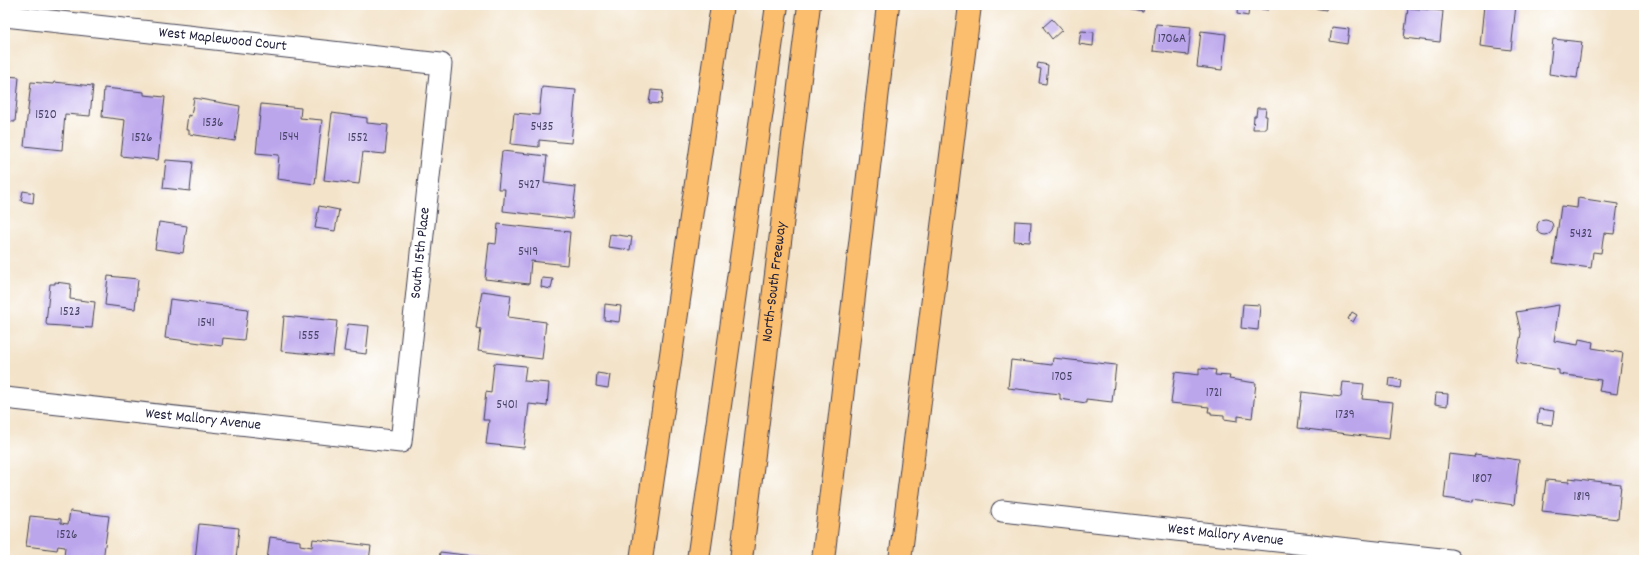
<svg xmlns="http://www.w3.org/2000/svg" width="1649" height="565" font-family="Dekko,sans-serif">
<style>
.building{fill:#bba6ec}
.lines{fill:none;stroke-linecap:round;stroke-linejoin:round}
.street-casing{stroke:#413f50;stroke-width:23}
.highway-casing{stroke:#413f50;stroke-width:24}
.street{stroke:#fff;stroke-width:21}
.highway{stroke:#fbbd6e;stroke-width:22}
.labels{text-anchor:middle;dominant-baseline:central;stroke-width:3;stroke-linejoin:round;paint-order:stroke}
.number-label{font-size:13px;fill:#484367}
.street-label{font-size:15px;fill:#22223b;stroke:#fff}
</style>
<rect width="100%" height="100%" fill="#fff"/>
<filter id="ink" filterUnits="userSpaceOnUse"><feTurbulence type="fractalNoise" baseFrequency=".025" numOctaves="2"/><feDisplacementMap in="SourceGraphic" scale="8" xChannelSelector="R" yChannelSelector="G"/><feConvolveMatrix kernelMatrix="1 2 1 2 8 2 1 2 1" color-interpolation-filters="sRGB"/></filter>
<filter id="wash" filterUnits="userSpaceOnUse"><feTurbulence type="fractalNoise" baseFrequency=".012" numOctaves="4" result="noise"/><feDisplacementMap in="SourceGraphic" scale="16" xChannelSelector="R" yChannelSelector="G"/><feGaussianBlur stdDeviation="0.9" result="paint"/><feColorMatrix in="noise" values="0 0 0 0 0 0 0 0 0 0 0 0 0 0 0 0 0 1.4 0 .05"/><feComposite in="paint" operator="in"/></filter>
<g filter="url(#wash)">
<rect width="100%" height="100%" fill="#f3e3c9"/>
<g id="blocks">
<g class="building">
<polygon points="1107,5 1144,5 1143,12"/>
<polygon points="1238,5 1269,5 1268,10 1249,7 1248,16 1237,14"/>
<polygon points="1296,5 1327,5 1326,10"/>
<polygon points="1484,5 1516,5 1511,50 1480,46"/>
<polygon points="1408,8 1443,11 1440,42 1404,38"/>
<polygon points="1052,19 1062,30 1052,39 1043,27"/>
<polygon points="1156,24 1191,27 1188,55 1153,51"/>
<polygon points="1332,27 1349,29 1347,44 1330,41"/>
<polygon points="1081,31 1094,32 1093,46 1079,44"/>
<polygon points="1201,31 1226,34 1222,70 1197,67"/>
<polygon points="1553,39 1582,42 1577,78 1549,74"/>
<polygon points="1038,63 1048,65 1046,84 1039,83 1041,69 1037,68"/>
<polygon points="5,76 19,77 15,122 5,121"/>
<polygon points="31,82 53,84 54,82 93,86 90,116 65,114 62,150 24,146"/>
<polygon points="542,87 576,90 571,143 539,140 539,147 511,144 514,113 539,115"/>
<polygon points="104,88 144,92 144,95 165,97 158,160 121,156 125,120 102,117"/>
<polygon points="651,90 663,91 661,104 649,103"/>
<polygon points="194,98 240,106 235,141 189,134 189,130 186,130 188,115 191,116"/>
<polygon points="261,104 301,108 300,118 322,120 315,184 277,179 279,155 256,153"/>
<polygon points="1257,108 1266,108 1265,116 1267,116 1266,129 1253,129 1254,116 1256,116"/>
<polygon points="332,113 367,118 367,123 388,125 385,154 363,152 359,184 324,180"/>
<polygon points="502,151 547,156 544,183 576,187 572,219 503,211 505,189 498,189"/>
<polygon points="166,160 193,162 190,191 163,188"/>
<polygon points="23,191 34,193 33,203 21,201"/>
<polygon points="1578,198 1618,204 1614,234 1604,233 1601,253 1593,252 1591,268 1553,263 1561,206 1577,208"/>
<polygon points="319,206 339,210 335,231 315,228"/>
<circle cx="1545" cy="227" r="8"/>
<polygon points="1015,221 1031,222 1030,242 1014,241"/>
<polygon points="159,222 187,226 183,253 155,249"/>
<polygon points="498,224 570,232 567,265 531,261 529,284 485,279 489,243 496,244"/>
<polygon points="610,234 632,237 630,250 608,247"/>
<polygon points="108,276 138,279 135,309 105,305"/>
<polygon points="542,278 553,279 551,289 541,287"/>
<polygon points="55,282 71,284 70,299 95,302 92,328 47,325 46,323 50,284 55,284"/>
<polygon points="482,291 511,295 508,317 546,322 542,359 478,351 481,329 476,328"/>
<polygon points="170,299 248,309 244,340 223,338 222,346 165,338"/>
<polygon points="605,304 621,306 619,322 604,320"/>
<polygon points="1243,304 1260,305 1258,330 1241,328"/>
<polygon points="1559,305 1554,341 1578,345 1579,339 1593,342 1592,348 1623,353 1617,394 1599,391 1601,380 1559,374 1559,370 1516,363 1521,333 1516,312"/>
<polygon points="1352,312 1357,315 1353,322 1348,319"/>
<polygon points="284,316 337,321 333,356 281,351"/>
<polygon points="348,324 369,326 366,354 344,351"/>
<polygon points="1053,358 1116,365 1112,402 1086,399 1086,403 1060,399 1060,394 1008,388 1011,360 1052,365"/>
<polygon points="494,363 526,366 524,381 549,383 547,406 529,404 524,448 486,444 489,420 483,420 486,392 491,393"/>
<polygon points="1199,368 1216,370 1215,375 1230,376 1229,379 1256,383 1252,418 1238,416 1238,421 1224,419 1224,415 1211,414 1211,412 1208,412 1209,407 1171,403 1175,372 1199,375"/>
<polygon points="597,373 610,375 608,388 596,386"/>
<polygon points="1390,378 1401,380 1400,388 1389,386"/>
<polygon points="1343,382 1364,384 1362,399 1393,402 1389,439 1298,428 1302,392 1341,397"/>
<polygon points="1436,393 1448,394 1447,406 1435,404"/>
<polygon points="1539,409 1554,411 1552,425 1537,423"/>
<polygon points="1449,454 1474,457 1475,454 1519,460 1514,505 1473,499 1473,502 1444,498"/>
<polygon points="1569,478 1621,484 1618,519 1542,511 1546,480 1569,482"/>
<polygon points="70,511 109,516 103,560 64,556 65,547 58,546 57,550 26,546 30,516 61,519 61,523 68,524"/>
<polygon points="199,524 239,528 236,560 195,560"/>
<polygon points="270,537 300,541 300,545 312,547 313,539 371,546 369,560 267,560"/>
<polygon points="440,552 499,559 499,560 439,560"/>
</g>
</g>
</g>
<g filter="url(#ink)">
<use href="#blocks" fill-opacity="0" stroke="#413f50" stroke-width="1"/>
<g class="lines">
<g class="street-casing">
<g id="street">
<path id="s1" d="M 5,16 L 441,64 L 401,442 L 5,398"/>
<path id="s2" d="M 1002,511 L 1450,560"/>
</g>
</g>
<g class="highway-casing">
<g id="highway">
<polyline points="641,560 722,5"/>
<polyline points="698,560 777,5"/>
<path id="s3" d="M 741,560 L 809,5"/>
<polyline points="823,560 888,5"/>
<polyline points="900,560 970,5"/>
</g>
</g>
<use href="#street" class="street"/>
<use href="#highway" class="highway"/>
</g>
</g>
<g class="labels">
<g class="number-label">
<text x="1172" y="39">1706A</text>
<text x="46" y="115">1520</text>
<text x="213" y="123">1536</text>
<text x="542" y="127">5435</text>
<text x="289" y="137">1544</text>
<text x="142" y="138">1526</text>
<text x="358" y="138">1552</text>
<text x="529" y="185">5427</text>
<text x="1581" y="234">5432</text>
<text x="528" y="252">5419</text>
<text x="70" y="312">1523</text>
<text x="206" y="323">1541</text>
<text x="309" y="336">1555</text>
<text x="1062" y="377">1705</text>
<text x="1214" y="393">1721</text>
<text x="507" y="405">5401</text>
<text x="1345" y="415">1739</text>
<text x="1482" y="479">1807</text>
<text x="1582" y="497">1819</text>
<text x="67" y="535">1526</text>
</g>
<g class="street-label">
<text stroke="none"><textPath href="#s1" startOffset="219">West Maplewood Court</textPath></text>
<text transform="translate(421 253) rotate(-84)">South 15th Place</text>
<text stroke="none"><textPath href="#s3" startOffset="280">North-South Freeway</textPath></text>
<text transform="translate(203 420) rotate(6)">West Mallory Avenue</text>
<text stroke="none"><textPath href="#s2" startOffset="225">West Mallory Avenue</textPath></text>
</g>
</g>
<rect width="1649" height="565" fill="none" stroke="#fff" stroke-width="20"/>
</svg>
